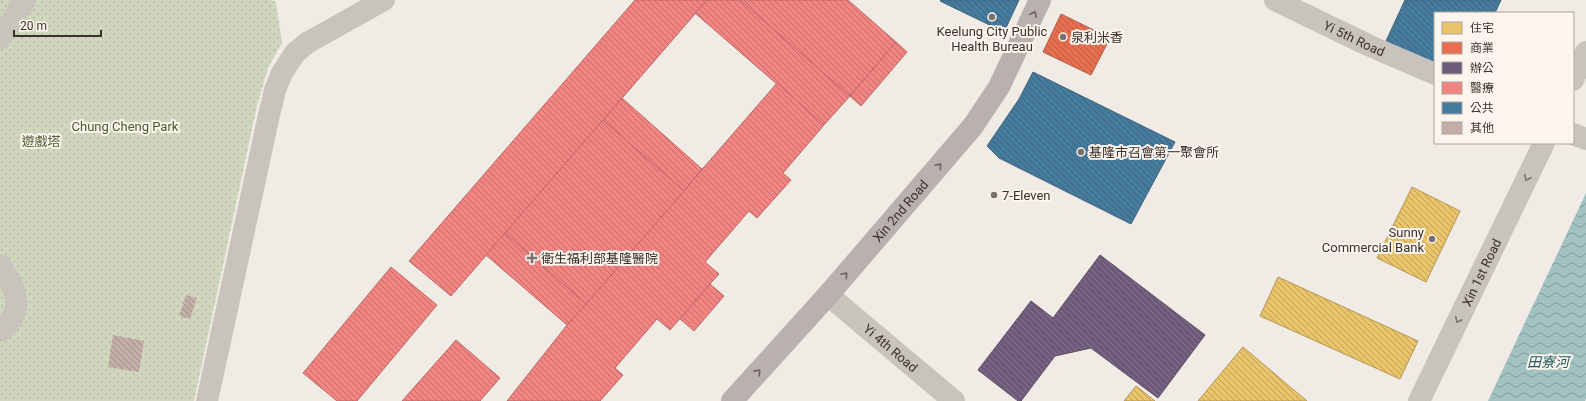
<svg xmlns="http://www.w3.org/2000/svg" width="1586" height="401" font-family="Roboto,'Noto Sans TC',sans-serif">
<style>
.park{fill:url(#park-dots)}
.water{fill:url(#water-waves)}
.homes{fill:url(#homes-back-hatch);stroke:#b59857}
.shops{fill:url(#shops-back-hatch);stroke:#b35c46}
.offices{fill:url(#offices-back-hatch);stroke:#5e4d62}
.health{fill:url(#health-back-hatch);stroke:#bb6b68}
.public{fill:url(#public-back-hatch);stroke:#42647b}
.building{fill:url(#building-back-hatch)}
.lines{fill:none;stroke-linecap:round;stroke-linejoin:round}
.minor{stroke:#c9c3be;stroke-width:22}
.major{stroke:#b8b1ad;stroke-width:22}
.oneway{stroke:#6d645f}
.oneway2{stroke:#7b726d}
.poi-dot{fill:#7a716c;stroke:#fbf5ee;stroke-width:1.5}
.labels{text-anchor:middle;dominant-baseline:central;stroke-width:4;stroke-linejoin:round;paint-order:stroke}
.poi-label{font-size:13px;fill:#3b302b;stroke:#fbf5ee;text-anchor:start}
.street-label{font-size:13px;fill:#3b302b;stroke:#fbf5ee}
.park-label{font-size:13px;fill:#4a5a2e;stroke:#fbf5ee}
.water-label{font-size:14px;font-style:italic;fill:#1f5a5e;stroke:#fbf5ee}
</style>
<defs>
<pattern id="park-dots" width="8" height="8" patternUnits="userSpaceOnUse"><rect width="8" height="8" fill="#d1d6bf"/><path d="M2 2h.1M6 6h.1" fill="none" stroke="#b4b8a4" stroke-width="1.8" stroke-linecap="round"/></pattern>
<pattern id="water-waves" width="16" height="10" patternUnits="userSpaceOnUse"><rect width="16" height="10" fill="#a1c2c1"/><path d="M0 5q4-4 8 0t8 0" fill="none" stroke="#849e9d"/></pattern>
<pattern id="homes-back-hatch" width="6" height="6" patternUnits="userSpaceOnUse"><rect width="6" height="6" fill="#e9c46a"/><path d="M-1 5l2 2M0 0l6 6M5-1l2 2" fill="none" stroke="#bea057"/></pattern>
<pattern id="shops-back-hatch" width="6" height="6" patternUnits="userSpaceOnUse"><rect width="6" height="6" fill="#e76f51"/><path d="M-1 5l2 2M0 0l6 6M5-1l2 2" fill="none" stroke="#bc5c43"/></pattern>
<pattern id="offices-back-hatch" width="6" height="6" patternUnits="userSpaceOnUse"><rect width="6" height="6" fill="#6d597a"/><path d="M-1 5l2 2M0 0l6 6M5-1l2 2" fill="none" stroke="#83738b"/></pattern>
<pattern id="health-back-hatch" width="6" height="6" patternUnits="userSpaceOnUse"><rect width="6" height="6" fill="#f28482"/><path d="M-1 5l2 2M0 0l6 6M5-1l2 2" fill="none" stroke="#c56c6b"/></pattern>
<pattern id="public-back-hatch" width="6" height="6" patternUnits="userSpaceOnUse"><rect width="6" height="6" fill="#457b9d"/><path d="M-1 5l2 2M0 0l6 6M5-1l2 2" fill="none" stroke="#3b6580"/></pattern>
<pattern id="building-back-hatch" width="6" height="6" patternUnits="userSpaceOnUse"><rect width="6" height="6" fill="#c3afa7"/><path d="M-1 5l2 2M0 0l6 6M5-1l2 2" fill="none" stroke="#a08f88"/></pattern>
</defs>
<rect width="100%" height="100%" fill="#f0ebe5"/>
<polygon class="park" points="0,0 271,0 276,2 282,43 268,68 257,106 194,401 0,401"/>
<polygon class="water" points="1586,193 1586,398 1585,401 1488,401"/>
<g class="homes">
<polygon points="1412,187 1460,211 1426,282 1377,258"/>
<polygon points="1278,277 1418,341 1400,379 1260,316"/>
<polygon points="1243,347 1307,401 1198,401"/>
<polygon points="1136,386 1155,401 1124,401"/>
</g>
<polygon class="shops" points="1061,14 1110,38 1091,75 1043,52"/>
<polygon class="offices" points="1100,255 1205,335 1158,398 1091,348 1055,356 1021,401 1018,401 978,370 1031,301 1053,318"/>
<g class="health">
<polygon points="635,0 707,0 451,296 409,261"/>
<polygon points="707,0 740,0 850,96 824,125 695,13"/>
<polygon points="740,0 848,0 896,42 850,96"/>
<polygon points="896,42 907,52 861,106 850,96"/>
<polygon points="777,83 824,125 783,173 791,180 757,218 749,211 705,262 719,274 710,284 670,330 657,319 615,368 623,375 600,401 507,401 567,325"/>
<polygon points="622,98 702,169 684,191 603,120"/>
<polygon points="603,120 684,191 586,304 505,233"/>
<polygon points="505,233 586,304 567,325 486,255"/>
<polygon points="391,267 437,305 357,401 337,401 303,373"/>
<polygon points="710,284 724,296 694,331 680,319"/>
<polygon points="456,340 500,378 480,401 402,401"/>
</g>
<g class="public">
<polygon points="941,0 1019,0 1004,32 940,1"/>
<polygon points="1405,0 1501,0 1495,13 1435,13 1435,65 1386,41"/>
<polygon points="1033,72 1175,142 1131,224 999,158 987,146 1019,99"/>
</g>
<g class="building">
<polygon points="186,295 197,298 190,319 179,316"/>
<polygon points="113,335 144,341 139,372 108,367"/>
</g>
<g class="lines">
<g class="minor">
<path id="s1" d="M 1275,0 L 1370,46 L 1435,74"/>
<polyline points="0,39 25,0"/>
<polyline points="1573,80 1586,52"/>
<polyline points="1573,134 1586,139"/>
<path d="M 0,265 C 16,288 27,311 0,331"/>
<path id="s2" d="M 828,295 L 954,401"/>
<polyline points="207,401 269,115 275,90 282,73 295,53 307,43 384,0"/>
<path id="s3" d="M 1419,401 L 1544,143"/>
</g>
<path class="major" id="s4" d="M 732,401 L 828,295 L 973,126 L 999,87 L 1040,0"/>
</g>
<defs><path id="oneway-chevron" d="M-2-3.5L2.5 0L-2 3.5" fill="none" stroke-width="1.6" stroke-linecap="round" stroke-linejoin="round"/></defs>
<g class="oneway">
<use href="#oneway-chevron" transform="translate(1034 14) rotate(-65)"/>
<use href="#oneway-chevron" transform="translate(939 166) rotate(-49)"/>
<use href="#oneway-chevron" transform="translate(845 275) rotate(-49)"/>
<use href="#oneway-chevron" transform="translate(758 372) rotate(-48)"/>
</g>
<g class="oneway2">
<use href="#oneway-chevron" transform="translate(1527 178) rotate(116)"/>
<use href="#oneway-chevron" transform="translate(1458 320) rotate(116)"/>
</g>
<g class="poi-dot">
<circle cx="992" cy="17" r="4"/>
<circle cx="1063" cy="37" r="4"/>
<circle cx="1081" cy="152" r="4"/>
<circle cx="994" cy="195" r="4"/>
<circle cx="1432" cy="239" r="4"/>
<path d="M530 252h4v4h4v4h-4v4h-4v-4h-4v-4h4z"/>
</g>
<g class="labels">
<g class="poi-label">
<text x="992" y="31" text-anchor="middle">Keelung City Public<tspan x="992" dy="15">Health Bureau</tspan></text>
<text x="1071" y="37">泉利米香</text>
<text x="1089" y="152">基隆市召會第一聚會所</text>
<text x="1002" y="195">7-Eleven</text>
<text x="1424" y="232" text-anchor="end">Sunny<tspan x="1424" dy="15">Commercial Bank</tspan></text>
<text x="541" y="258">衛生福利部基隆醫院</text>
</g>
<g class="street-label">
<text stroke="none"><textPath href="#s1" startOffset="88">Yi 5th Road</textPath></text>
<text stroke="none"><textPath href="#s4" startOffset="254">Xin 2nd Road</textPath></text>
<text stroke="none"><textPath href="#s3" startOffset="143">Xin 1st Road</textPath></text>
<text stroke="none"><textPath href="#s2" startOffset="82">Yi 4th Road</textPath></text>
</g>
<g class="park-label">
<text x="125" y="126">Chung Cheng Park</text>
<text x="41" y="141">遊戲塔</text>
</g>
<g class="water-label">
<text x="1548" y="362">田寮河</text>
</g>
</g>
<rect x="1434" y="12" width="140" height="132" fill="#fbf5ee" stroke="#aea6a0"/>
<rect x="1442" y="22" width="20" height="12" fill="#e9c46a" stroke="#aea6a0"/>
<text x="1470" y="32" font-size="12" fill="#3b302b">住宅</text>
<rect x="1442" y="42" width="20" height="12" fill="#e76f51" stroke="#aea6a0"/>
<text x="1470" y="52" font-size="12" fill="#3b302b">商業</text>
<rect x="1442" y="62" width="20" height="12" fill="#6d597a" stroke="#aea6a0"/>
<text x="1470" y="72" font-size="12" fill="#3b302b">辦公</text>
<rect x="1442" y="82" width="20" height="12" fill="#f28482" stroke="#aea6a0"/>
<text x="1470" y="92" font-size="12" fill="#3b302b">醫療</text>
<rect x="1442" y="102" width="20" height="12" fill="#457b9d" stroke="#aea6a0"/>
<text x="1470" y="112" font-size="12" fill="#3b302b">公共</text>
<rect x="1442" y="122" width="20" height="12" fill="#c3afa7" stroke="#aea6a0"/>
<text x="1470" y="132" font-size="12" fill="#3b302b">其他</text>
<path d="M14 30v6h87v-6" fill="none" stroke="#3b302b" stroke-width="2"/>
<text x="20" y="30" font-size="12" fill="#3b302b" stroke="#fbf5ee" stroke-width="3" paint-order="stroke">20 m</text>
</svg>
